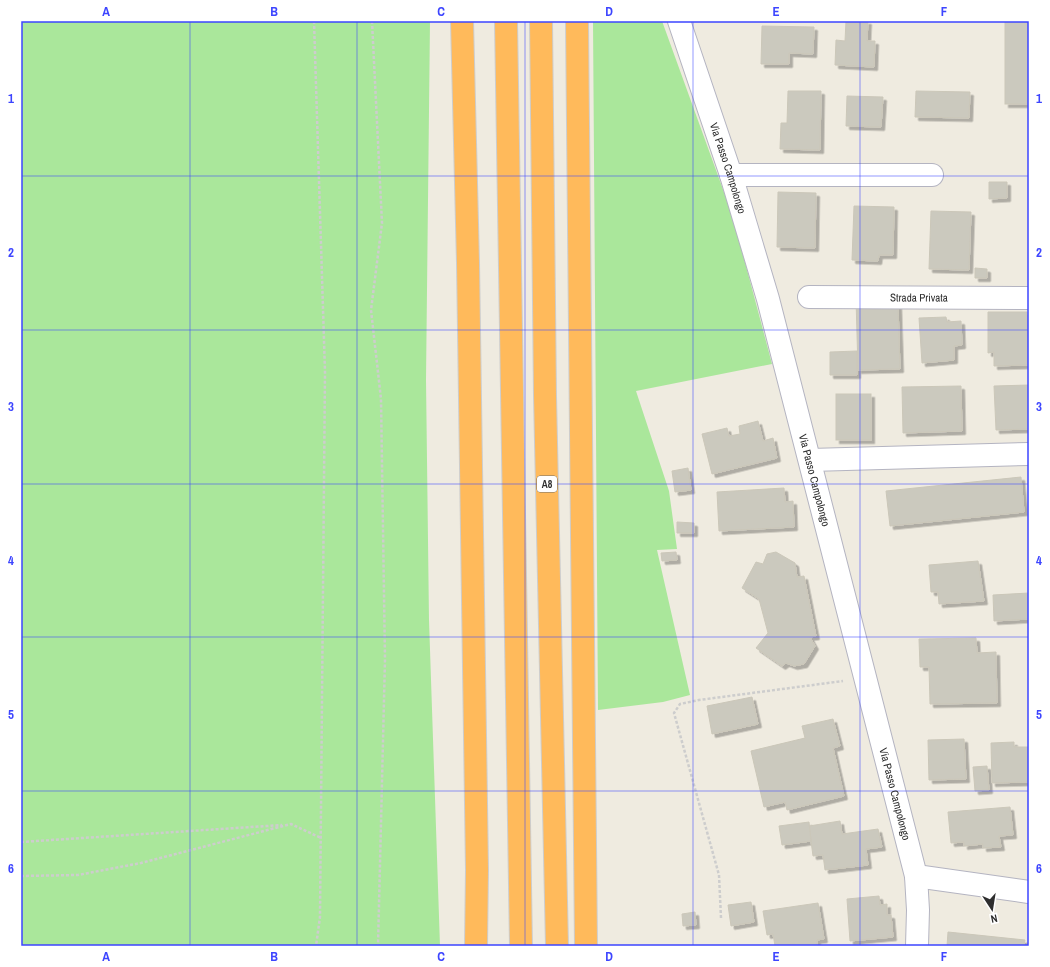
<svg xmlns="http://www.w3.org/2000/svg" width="1050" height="967" font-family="'Archivo Narrow',sans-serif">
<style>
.green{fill:#aae79b}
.building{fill:#cbc9be;stroke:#cbc7b9;filter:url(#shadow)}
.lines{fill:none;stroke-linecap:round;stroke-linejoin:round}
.minor-casing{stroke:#b4b4c1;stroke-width:24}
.highway-casing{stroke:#cdcdcd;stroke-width:24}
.path{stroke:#cdcdcd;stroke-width:2.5;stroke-dasharray:3 2;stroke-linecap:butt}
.minor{stroke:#fff;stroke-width:22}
.highway{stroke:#ffba5b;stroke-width:22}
.grid{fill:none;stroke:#3d45ff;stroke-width:1;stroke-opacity:0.55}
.labels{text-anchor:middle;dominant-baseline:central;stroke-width:3;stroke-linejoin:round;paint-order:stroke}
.shield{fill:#fff;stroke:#6d6d6d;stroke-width:1}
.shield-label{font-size:10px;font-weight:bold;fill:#2e2e2e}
.street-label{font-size:11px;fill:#2e2e2e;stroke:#fff}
.neatline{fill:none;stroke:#3d45ff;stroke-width:1.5}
.grid-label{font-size:13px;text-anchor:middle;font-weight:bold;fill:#3d45ff}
</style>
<defs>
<filter id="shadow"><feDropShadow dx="3.5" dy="3.5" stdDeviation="0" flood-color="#0004"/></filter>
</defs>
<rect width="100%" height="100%" fill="#efebe0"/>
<g class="green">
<polygon points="21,21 430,21 426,380 429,620 440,946 21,946"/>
<polygon points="593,21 662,21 733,217 772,364 636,391 669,491 677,549 657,550 690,695 663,702 598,710"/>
</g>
<g class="building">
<polygon points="846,21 868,21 867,41 875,41 874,67 835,65 836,40 845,41"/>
<rect x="1005" y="21" width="24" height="83"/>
<polygon points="762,26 814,27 813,54 789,53 789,64 761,64"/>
<polygon points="788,91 821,91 820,150 780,149 781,123 787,123"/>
<polygon points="916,91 970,92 969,118 915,117"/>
<polygon points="847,96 883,97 881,127 846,126"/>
<polygon points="989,182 1007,182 1007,198 989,199"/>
<polygon points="778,192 816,193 815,248 777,247"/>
<polygon points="854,206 894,207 893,255 879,255 878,261 852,260"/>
<polygon points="931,211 971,212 969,270 929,269"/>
<polygon points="975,268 987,269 987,278 975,278"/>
<polygon points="856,299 898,305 900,369 858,370"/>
<polygon points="988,312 1027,312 1028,365 994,366 994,352 988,353"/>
<polygon points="946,317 947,322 961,321 962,345 954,346 954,360 922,363 919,318"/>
<polygon points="857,351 857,375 830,375 830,352"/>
<polygon points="1029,385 1029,429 996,430 994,386"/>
<polygon points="961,386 962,431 903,433 902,387"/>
<rect x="836" y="394" width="35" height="46"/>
<polygon points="758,421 763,441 773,438 777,458 712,474 702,434 727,428 729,436 740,434 739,426"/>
<polygon points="688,468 691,490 675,492 672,471"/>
<polygon points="1021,477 1024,512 890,526 886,491"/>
<polygon points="784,488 785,502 793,501 794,527 719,531 717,492"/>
<polygon points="677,522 694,523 694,533 677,533"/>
<polygon points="676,552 677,560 662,561 661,553"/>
<polygon points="776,552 795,563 797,577 804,576 816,636 810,637 815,646 804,664 794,666 786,663 782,666 756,648 768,633 759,599 742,588 756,562 763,564 767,554"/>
<polygon points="978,561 984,601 939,604 938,592 931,592 929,565"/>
<polygon points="1029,593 1029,619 994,621 993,595"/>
<polygon points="976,638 977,653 996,652 997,703 930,704 929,667 920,667 919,639"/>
<polygon points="752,697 758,724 712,734 707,706"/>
<polygon points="833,719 840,746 833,748 844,796 787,810 785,802 764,807 751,751 805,738 802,726"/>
<polygon points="964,739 966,779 929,780 928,740"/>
<polygon points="1014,742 1014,747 1029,747 1029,782 992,783 991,743"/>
<polygon points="987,766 989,790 975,791 973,767"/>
<polygon points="1010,807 1013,835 999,836 1001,847 983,848 983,844 964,846 964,842 951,843 948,812"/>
<polygon points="840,821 842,834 878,829 882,847 866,849 868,865 825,870 823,855 813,856 809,826"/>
<polygon points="809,822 811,841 782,845 779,826"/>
<polygon points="879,896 880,905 887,904 887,915 891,915 893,937 850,941 847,899"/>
<polygon points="751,902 754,922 731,926 728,905"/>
<polygon points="818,903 824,939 817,940 817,946 795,946 795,944 775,946 773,934 767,935 763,911"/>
<polygon points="695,912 696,925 683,926 682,914"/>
<polygon points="948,932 1025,940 1024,946 947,946"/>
</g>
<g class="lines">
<g class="minor-casing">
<g id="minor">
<path id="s1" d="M 679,21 L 731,175 L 768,299 L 916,876 L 918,910 L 917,946"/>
<polyline points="731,175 932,175"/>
<path id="s2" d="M 809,297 L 1029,298"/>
<polyline points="810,460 1029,454"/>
<polyline points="916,876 1029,892"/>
</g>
</g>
<g class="highway-casing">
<g id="highway">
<polyline points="462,21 468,263 477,870 476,946"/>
<polyline points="506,21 521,946"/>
<polyline points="541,21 545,396 557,946"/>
<polyline points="577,21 586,946"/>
</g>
</g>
<g class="path">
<polyline points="314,21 325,372 320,917 316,946"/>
<polyline points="372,21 382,223 371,310 381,399 385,659 378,946"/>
<polyline points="21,842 282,825"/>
<polyline points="21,876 78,875 141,863 291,824 321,838"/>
<polyline points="721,918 719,875 674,713 680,704 699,700 843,681"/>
</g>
<use href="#minor" class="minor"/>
<use href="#highway" class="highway"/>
</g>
<path class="grid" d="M 190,21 L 190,946M 357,21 L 357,946M 525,21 L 525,946M 693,21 L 693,946M 860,21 L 860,946M 21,176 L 1029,176M 21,330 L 1029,330M 21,484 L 1029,484M 21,637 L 1029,637M 21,791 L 1029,791"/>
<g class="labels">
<rect class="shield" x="537" y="476" width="20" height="16" rx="3"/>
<g class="shield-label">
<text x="547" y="484">A8</text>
</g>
<g class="street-label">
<text stroke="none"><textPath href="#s1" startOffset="155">Via Passo Campolongo</textPath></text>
<text stroke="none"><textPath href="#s2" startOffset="110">Strada Privata</textPath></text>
<text stroke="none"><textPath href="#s1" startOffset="479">Via Passo Campolongo</textPath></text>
<text stroke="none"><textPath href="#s1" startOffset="803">Via Passo Campolongo</textPath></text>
</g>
</g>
<rect width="1050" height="967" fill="none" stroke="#ffffff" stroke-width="44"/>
<g transform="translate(992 909) rotate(168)" stroke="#ffffff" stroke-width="3" paint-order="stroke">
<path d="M0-3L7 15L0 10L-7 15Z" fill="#2e2e2e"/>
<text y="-6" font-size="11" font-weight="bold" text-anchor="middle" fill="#2e2e2e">N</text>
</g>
<rect x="22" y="22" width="1006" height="923" class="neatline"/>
<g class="grid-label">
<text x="106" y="16">A</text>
<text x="274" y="16">B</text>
<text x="441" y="16">C</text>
<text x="609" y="16">D</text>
<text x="776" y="16">E</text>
<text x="944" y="16">F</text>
<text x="11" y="103">1</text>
<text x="1039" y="103">1</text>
<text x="11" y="257">2</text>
<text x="1039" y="257">2</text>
<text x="11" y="411">3</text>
<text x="1039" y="411">3</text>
<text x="11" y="565">4</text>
<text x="1039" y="565">4</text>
<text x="11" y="719">5</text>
<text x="1039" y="719">5</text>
<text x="11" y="873">6</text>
<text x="1039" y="873">6</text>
<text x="106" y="961">A</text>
<text x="274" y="961">B</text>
<text x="441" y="961">C</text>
<text x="609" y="961">D</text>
<text x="776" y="961">E</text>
<text x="944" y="961">F</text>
</g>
</svg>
